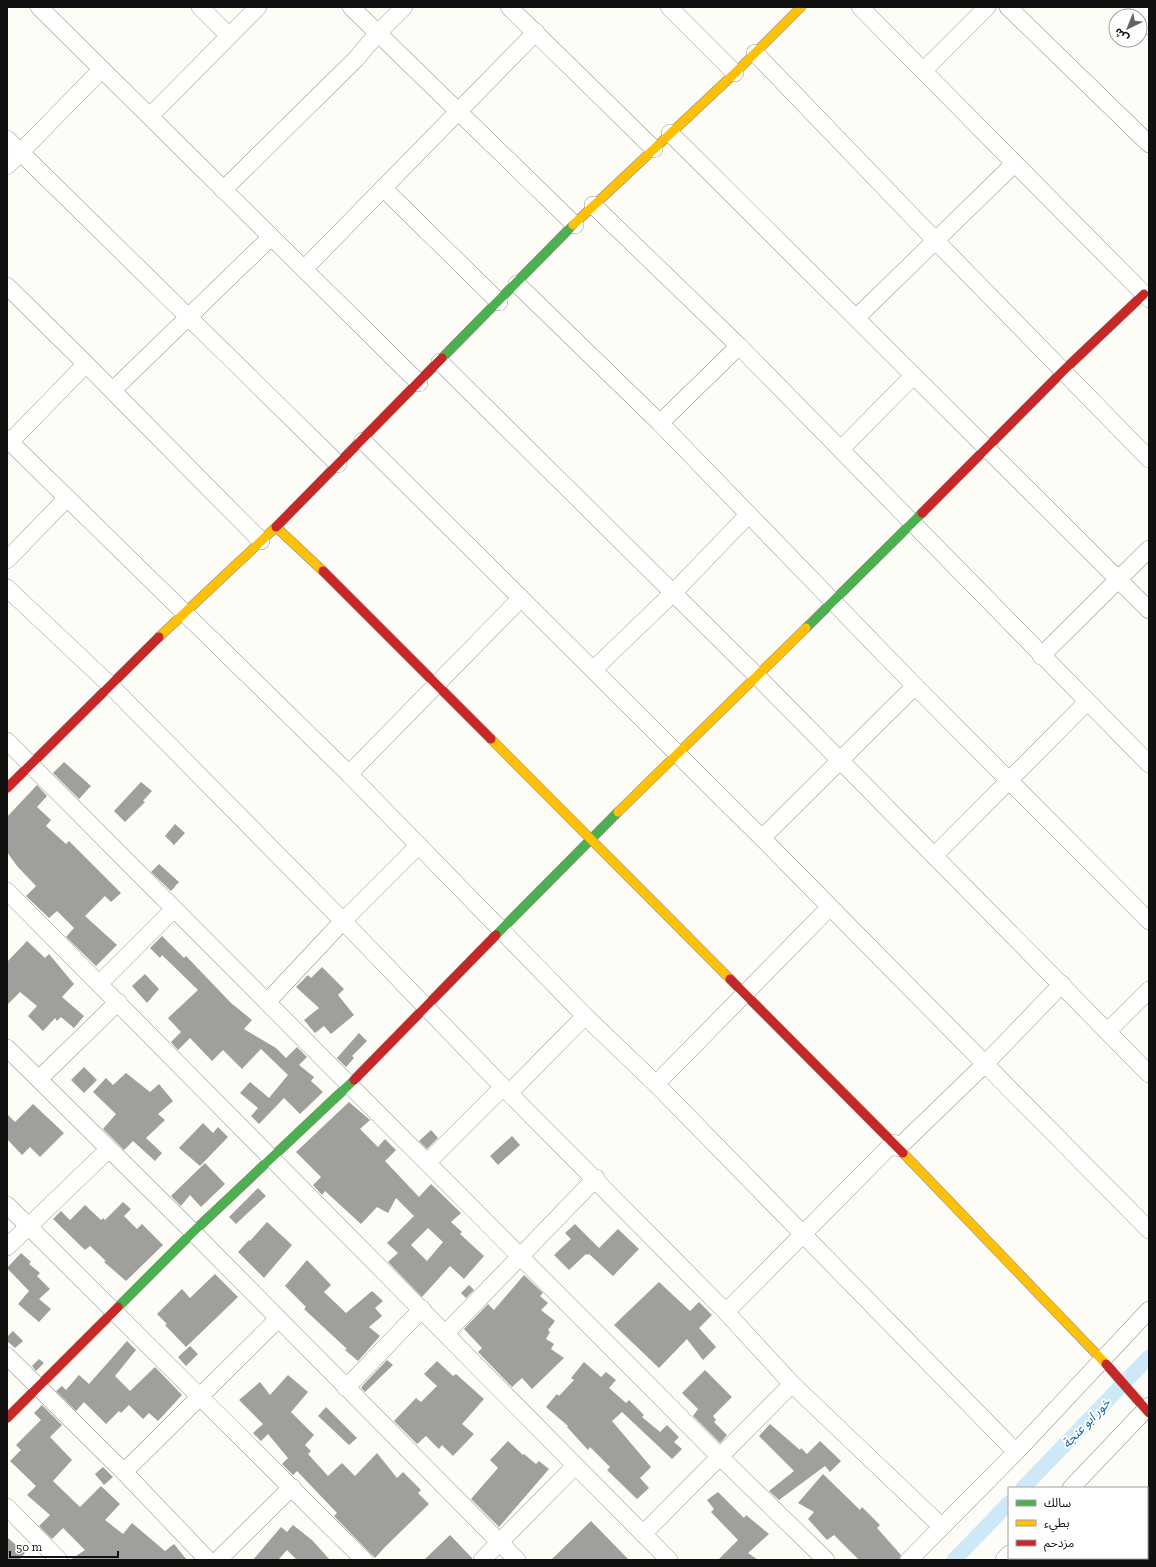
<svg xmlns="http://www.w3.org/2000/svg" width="1156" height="1567" font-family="'Zilla Slab','Noto Sans Arabic',serif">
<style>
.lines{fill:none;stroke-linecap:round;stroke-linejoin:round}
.canal{stroke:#cde8f7;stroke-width:15}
.building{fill:#a19f9c;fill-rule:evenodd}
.street-casing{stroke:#979795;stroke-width:18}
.fast-casing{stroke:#8e8d8b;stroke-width:10}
.slow-casing{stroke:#8e8d8b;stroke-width:10}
.jam-casing{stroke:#8e8d8b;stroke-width:10}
.street{stroke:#fffffe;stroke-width:17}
.fast{stroke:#4caf50;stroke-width:9}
.slow{stroke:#ffc107;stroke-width:9}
.jam{stroke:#c62828;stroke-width:9}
.labels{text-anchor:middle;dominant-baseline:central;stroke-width:4;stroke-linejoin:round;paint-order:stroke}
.water-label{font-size:13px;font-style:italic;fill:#1768a6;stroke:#fff}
</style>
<rect width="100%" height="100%" fill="#fdfcf7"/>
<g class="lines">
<g class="canal">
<polyline points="1023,1488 1149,1357"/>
<polyline points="954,1560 1009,1503"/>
</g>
</g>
<g class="building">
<polygon points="64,762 91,786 79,799 53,773"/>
<polygon points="141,782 152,791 143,801 145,802 125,822 114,811"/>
<polygon points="37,785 47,796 37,807 51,820 46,826 66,844 69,841 121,893 111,902 105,896 85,916 117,945 96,966 66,937 74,928 57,911 49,918 26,896 36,886 17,866 7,852 7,817"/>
<polygon points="175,824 185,833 174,845 165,836"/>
<polygon points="159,864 179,882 171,891 151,872"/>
<polygon points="162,936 184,958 186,956 231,1003 252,1020 244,1029 276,1048 286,1058 297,1047 307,1057 299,1065 314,1077 311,1081 323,1092 300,1114 284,1098 259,1124 251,1116 258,1108 240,1093 250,1082 269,1098 288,1075 261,1049 242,1069 223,1050 212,1061 190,1038 178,1050 171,1042 181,1032 168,1018 198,990 162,955 160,958 150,948"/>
<polygon points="27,941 45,958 49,954 74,984 62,997 84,1016 74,1028 61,1017 57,1021 55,1018 43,1031 28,1016 37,1006 20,992 7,1005 7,962"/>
<polygon points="322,967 344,989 338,995 354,1015 331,1034 324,1026 315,1033 304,1020 319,1008 296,987 308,975 311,978"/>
<polygon points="145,974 159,989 147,1003 132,986"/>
<polygon points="359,1033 367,1041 352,1056 354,1058 346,1067 337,1058"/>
<polygon points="84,1067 97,1080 84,1093 71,1080"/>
<polygon points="126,1073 150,1092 159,1084 173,1101 158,1114 165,1120 146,1138 162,1153 155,1161 133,1141 124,1150 103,1129 116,1114 93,1092 106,1078 113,1085"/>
<path d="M 349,1102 L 370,1120 L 360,1129 L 378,1147 L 385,1139 L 396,1150 L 385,1161 L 419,1197 L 431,1184 L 461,1213 L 451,1222 L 462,1232 L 460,1234 L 484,1256 L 464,1279 L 450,1266 L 422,1297 L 388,1262 L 398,1253 L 387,1243 L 414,1216 L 396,1198 L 388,1213 L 377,1207 L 361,1224 L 325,1191 L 322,1195 L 313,1185 L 321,1177 L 296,1152 ZM 428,1228 L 443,1242 L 427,1261 L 411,1245 Z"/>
<polygon points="33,1104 64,1133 40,1157 30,1147 22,1155 7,1139 7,1114 15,1122"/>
<polygon points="203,1123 213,1133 218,1127 228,1137 200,1166 179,1148"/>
<polygon points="431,1130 438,1138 427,1149 419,1141"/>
<polygon points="512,1136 520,1145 498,1165 490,1156"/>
<polygon points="205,1163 225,1184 201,1207 190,1195 181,1206 171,1196"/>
<polygon points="258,1188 266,1196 236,1224 229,1217"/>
<polygon points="123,1202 131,1209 124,1216 137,1229 142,1224 163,1245 126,1281 104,1262 106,1261 90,1246 85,1250 53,1219 61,1211 70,1220 85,1205 101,1220 103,1218 105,1220"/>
<polygon points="267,1222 292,1245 264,1278 238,1252 249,1240 250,1241"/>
<polygon points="575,1224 599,1248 618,1229 639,1249 613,1276 589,1254 587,1255 586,1254 569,1270 554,1255 571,1239 565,1233"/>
<polygon points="21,1253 31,1262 29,1264 40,1273 37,1276 50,1289 39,1299 51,1309 39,1322 18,1304 29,1291 7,1268"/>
<polygon points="307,1260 331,1285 324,1292 346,1313 372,1291 383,1301 375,1308 382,1316 369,1327 380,1336 358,1361 345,1350 347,1349 304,1309 306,1307 285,1286"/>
<polygon points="215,1274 238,1297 186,1347 165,1325 167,1324 157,1314 182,1289 190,1298"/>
<polygon points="524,1275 543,1293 540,1296 548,1303 541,1310 555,1321 548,1330 550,1332 546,1339 554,1344 551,1349 564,1358 532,1389 522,1378 512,1387 478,1352 482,1348 464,1329 488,1304 494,1310"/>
<polygon points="659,1282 690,1311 699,1302 712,1315 699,1328 716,1347 703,1360 687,1339 659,1368 614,1325"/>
<polygon points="469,1285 474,1290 466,1298 461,1293"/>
<polygon points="13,1331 23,1341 15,1348 7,1341 7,1337"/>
<polygon points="127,1341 136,1350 115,1376 130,1391 155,1367 182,1395 158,1421 149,1413 143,1419 129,1405 121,1413 119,1411 106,1424 84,1402 76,1411 56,1391 62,1386 66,1390 79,1375 89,1384"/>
<polygon points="190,1346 198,1354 186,1366 178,1357"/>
<polygon points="39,1359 44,1363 36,1371 32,1366"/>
<polygon points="387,1360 393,1365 365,1392 361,1388 364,1384"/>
<polygon points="437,1361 453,1376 456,1374 484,1399 462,1424 474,1434 453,1456 442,1445 439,1449 426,1436 417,1444 394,1421 416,1398 421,1402 437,1386 424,1374"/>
<polygon points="584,1362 601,1377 606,1372 616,1380 609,1388 626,1403 629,1400 644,1415 642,1417 660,1432 667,1425 679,1437 674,1442 682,1449 672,1459 622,1412 612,1421 651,1467 640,1478 649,1488 637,1499 607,1470 610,1467 590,1447 588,1450 567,1427 568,1426 546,1407 557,1394 559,1396 574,1380 571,1378"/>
<polygon points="705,1370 732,1397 713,1416 716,1420 714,1422 727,1435 720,1443 693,1416 698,1409 682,1393"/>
<polygon points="288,1375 308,1392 291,1412 314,1435 305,1445 311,1451 308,1454 328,1476 342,1463 355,1476 377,1453 397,1478 403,1472 421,1490 418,1493 429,1504 385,1547 375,1558 334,1516 337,1513 297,1471 293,1475 282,1464 288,1458 268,1434 261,1441 253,1433 263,1424 239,1400 260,1382 270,1395"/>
<polygon points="42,1405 62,1425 50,1437 72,1460 53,1481 80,1507 101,1486 120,1504 105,1520 123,1534 132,1523 165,1551 174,1544 187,1560 70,1560 85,1550 63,1528 52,1539 39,1526 50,1515 27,1495 36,1486 10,1461 21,1450 16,1445 41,1420 34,1413"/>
<polygon points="326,1407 357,1438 349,1445 318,1416"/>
<polygon points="770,1424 800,1450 801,1448 807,1454 820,1441 841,1461 830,1472 825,1466 779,1500 769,1491 794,1471 759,1436"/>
<polygon points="508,1441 523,1455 524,1454 536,1464 539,1461 549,1469 499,1527 471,1499 498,1468 490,1460"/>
<polygon points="103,1467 113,1477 104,1485 95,1474"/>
<polygon points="823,1474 860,1510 862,1507 880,1525 877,1528 901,1555 899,1560 859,1560 834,1535 827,1540 808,1519 814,1512 798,1503"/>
<polygon points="718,1492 744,1518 746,1515 769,1534 748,1553 758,1560 718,1560 738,1540 711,1512 714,1509 707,1500"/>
<polygon points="591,1521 629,1560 551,1560"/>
<polygon points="293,1525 312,1540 330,1560 297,1560 287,1550 278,1560 253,1560 281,1527 287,1532"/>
<polygon points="450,1535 472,1558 472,1560 424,1560"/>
<polygon points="7,1537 25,1553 19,1560 7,1560"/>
</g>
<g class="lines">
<g class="street-casing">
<g id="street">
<polyline points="39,7 419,383"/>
<polyline points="200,7 229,36"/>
<polyline points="351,7 575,225"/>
<polyline points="509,7 654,149"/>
<polyline points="669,7 735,73"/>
<polyline points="860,7 1149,299"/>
<polyline points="1008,7 1149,144"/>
<polyline points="1139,7 1149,26"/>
<polyline points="755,53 935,240 1149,459"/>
<polyline points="924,70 987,7"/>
<polyline points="150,116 258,7"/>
<polyline points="670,133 1149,610"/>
<polyline points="7,139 338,464"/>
<polyline points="7,166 102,69"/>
<polyline points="383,188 499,302"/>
<polyline points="223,190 356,59 377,34 404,7"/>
<polyline points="593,205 739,346 1149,764"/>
<polyline points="304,269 536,32"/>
<polyline points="517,284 660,423 915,686 1149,921"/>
<polyline points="7,286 86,364 261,541"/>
<polyline points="856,318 1015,163"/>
<polyline points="440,362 758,677 1149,1074"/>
<polyline points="113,390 271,237"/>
<polyline points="660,423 739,346"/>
<polyline points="7,439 349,774 585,1016 656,1084 1016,1452"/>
<polyline points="363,441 762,838 1149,1230"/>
<polyline points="10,442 86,364"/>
<polyline points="841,449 913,376"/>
<polyline points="7,560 67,498"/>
<polyline points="7,588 110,685 343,921 503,1087 726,1312 792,1384 941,1526"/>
<polyline points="1041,656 1149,549"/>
<polyline points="594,669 673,593 748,515"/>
<polyline points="7,741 720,1457 826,1560"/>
<polyline points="349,774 521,598"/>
<polyline points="762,838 915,686"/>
<polyline points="934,856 1087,702"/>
<polyline points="7,891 669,1560"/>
<polyline points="100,983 174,909"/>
<polyline points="267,1002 343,921 419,845"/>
<polyline points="1108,1031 1149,990"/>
<polyline points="7,1048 193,1232 517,1560"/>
<polyline points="39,1079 118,1002"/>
<polyline points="656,1084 829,908"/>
<polyline points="510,1092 585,1016"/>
<polyline points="898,1148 985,1064 1062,984"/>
<polyline points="428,1162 503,1087"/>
<polyline points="7,1205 364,1560"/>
<polyline points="7,1247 108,1150"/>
<polyline points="726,1312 893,1143"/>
<polyline points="446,1333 596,1178"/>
<polyline points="7,1356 124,1472 208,1560"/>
<polyline points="346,1388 422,1309"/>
<polyline points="124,1472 278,1319"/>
<polyline points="1071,1488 1149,1406"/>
<polyline points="7,1507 59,1560"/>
<polyline points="643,1534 792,1384"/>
<polyline points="218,1560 292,1487"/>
<polyline points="482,1560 575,1466"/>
<polyline points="909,1560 1016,1452 1149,1310"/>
<polyline points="1004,1560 1009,1554"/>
</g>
</g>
<g class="fast-casing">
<g id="fast">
<polyline points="442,358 573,225"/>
<polyline points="806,628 922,513"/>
<polyline points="496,935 618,812"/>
<polyline points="118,1307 193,1232 354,1080"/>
</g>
</g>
<g class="slow-casing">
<g id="slow">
<polyline points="573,225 735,73 801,7"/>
<polyline points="159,637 276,527 323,571"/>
<polyline points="491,739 730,979"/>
<polyline points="618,812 806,628"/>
<polyline points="903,1153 1106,1364"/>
</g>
</g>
<g class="jam-casing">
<g id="jam">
<polyline points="922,513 1064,370 1144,294"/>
<polyline points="276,527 442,358"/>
<polyline points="323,571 491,739"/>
<polyline points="7,788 159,637"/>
<polyline points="730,979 903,1153"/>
<polyline points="354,1080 496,935"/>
<polyline points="1106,1364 1149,1413"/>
<polyline points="7,1418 118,1307"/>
</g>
</g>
<use href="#street" class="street"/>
<use href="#fast" class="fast"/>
<use href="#slow" class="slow"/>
<use href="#jam" class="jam"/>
</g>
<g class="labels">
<g class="water-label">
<text transform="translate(1086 1423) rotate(-46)">خور ابو عنجة</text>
</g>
</g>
<rect width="1156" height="1567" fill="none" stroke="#111111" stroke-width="16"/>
<rect x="1008" y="1487" width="140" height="72" fill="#ffffff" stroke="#a0a0a0"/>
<rect x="1016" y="1500" width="20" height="6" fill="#4caf50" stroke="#a0a0a0"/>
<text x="1044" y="1507" font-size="12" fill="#111111">سالك</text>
<rect x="1016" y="1520" width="20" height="6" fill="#ffc107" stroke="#a0a0a0"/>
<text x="1044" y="1527" font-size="12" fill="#111111">بطيء</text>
<rect x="1016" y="1540" width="20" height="6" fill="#c62828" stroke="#a0a0a0"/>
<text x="1044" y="1547" font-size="12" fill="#111111">مزدحم</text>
<g transform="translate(1128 28) rotate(223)"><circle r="19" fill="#ffffff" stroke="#a0a0a0"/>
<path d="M0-3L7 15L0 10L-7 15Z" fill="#646362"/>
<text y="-6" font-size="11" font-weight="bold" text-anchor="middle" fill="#111111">ش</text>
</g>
<path d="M10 1551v6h108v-6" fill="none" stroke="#111111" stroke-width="2"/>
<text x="16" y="1551" font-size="12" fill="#111111" stroke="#ffffff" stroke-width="3" paint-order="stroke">50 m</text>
</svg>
